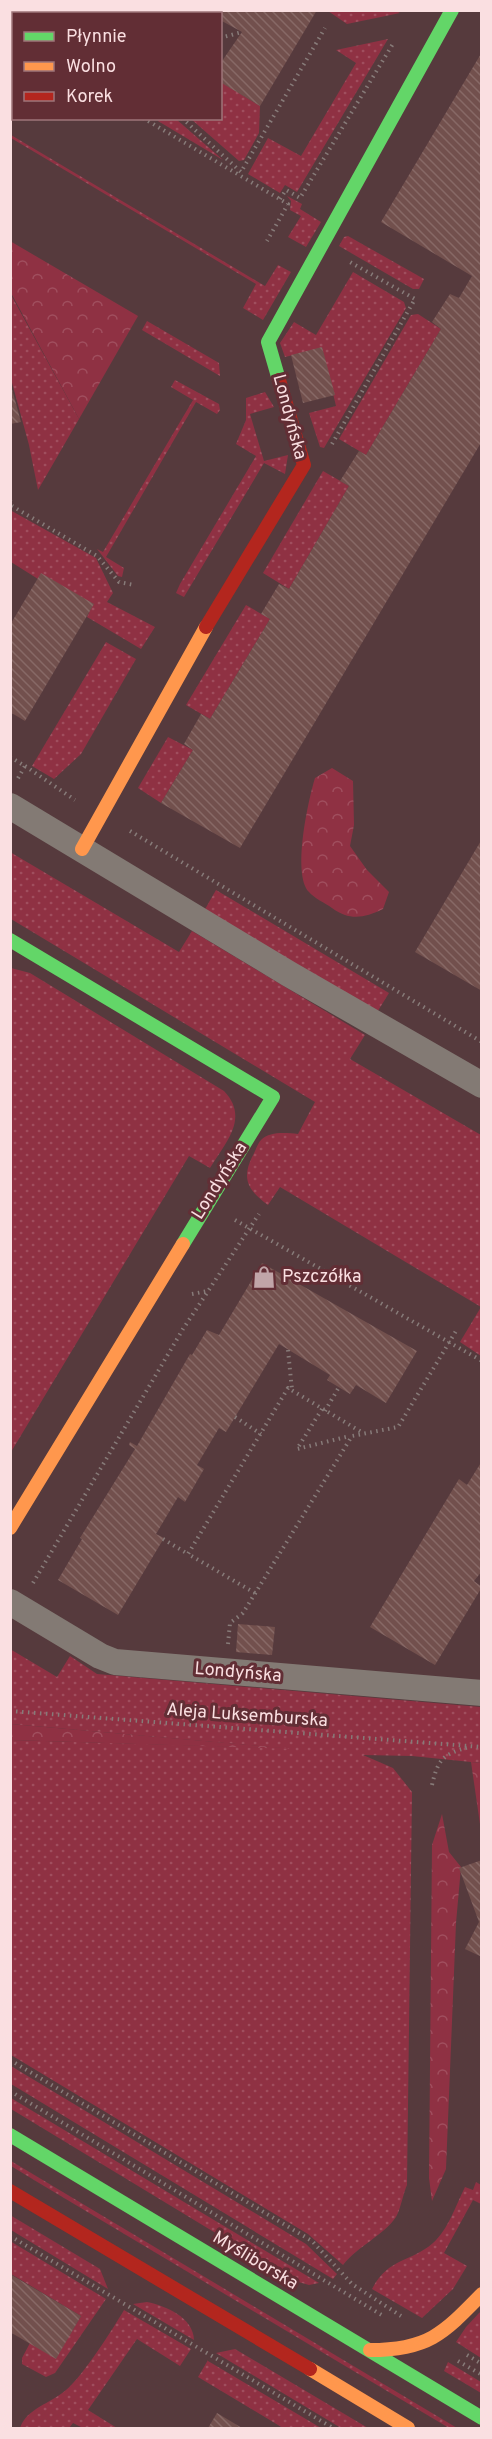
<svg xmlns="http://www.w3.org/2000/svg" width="492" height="2439" font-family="Overpass,sans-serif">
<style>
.grass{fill:url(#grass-dots)}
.forest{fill:url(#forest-crowns)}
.building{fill:url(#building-back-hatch)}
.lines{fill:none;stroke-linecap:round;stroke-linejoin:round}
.path{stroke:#877b79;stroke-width:4;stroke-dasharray:1.5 4.5;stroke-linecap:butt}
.street{stroke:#837a74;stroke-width:26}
.fast{stroke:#63d668;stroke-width:14}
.slow{stroke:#ff974d;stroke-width:14}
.jam{stroke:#b3261e;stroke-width:14}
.labels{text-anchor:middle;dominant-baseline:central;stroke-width:6;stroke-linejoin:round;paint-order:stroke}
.street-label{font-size:18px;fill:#fadfe1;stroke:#622e35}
.poi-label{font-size:18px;fill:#fadfe1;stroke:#622e35;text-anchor:start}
</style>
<defs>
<pattern id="grass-dots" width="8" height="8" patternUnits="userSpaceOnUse" patternTransform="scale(1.5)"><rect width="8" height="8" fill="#8f3143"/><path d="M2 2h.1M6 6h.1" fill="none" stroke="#a04e5e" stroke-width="1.8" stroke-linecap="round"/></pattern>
<pattern id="forest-crowns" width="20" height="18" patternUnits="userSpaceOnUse" patternTransform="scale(1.5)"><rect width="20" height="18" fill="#8f3143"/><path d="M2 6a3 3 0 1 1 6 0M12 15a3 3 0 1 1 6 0" fill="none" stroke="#a04e5e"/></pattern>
<pattern id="building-back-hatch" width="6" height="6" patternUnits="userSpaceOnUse" patternTransform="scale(1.5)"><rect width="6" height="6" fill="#72504d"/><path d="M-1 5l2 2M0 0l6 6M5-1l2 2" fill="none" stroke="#876966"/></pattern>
</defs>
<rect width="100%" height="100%" fill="#563a3d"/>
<g class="grass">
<polygon points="71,11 146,10 151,13 71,13"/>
<polygon points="396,11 400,13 347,24 328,11"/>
<polygon points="388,39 297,192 285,185 280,193 248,174 268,138 301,156 356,63 336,50"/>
<polygon points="221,82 260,106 259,133 244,160 239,161 191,119 220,118"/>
<polygon points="159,119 176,119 223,160 158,121"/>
<polygon points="11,135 265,286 278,265 291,272 263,320 243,308 256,284 11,138"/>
<polygon points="287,196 302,204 300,209 321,222 306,247 288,237 301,216 290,210 291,201"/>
<polygon points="348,236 424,279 419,289 413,289 339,246 344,237"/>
<polygon points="353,272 404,302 406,308 324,448 320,447 309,413 336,406 322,348 285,357 280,343 294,322 316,335"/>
<polygon points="10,293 79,419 38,490 29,445 11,379"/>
<polygon points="418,314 441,329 366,455 339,439 411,315"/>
<polygon points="147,321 219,363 220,376 142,330"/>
<polygon points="175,380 219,404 220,410 217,414 196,402 106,557 124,568 122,577 118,576 97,549 103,552 193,400 171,387"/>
<polygon points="265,392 274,407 250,414 264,461 288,455 285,474 264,463 184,597 176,593 180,584 256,456 236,444 246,420 246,398"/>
<polygon points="323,471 349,486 289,589 263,573"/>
<polygon points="10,510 96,558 113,593 107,602 155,627 141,649 87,617 93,604 38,579 11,562"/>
<polygon points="246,605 270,619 210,719 186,705"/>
<polygon points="106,642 136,659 81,754 54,779 32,766"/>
<polygon points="168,737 193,750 161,803 138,788"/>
<path d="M 10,852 L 179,952 L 192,931 L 365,1035 L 350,1059 L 481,1135 L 481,1307 L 280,1187 L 268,1205 C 249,1191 241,1180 252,1157 C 255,1153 257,1144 261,1140 C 270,1131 286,1133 298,1134 L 315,1102 L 11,919 Z"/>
<polygon points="216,890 389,993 376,1014 204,911"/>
<path d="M 11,968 L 30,973 L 224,1091 C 250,1118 225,1143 210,1168 L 189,1156 L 11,1452 Z"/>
<polygon points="481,1307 482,1307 481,1356 460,1342"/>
<path d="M 10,1649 L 57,1677 L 70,1656 L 97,1674 L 481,1707 L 481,1763 L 412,1756 L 363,1755 L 393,1768 L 412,1792 L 407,2185 C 403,2194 401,2208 396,2217 C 384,2235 358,2246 343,2265 L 308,2234 L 11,2055 L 11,1740 L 281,1748 L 11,1724 Z"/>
<polygon points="11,2066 306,2244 337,2274 333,2279 11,2084"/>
<polygon points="10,2098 11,2098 319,2283 309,2285 295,2281 11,2109"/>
<polygon points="10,2161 11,2161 457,2428 449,2428 39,2183 11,2166"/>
<path d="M 476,2182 L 481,2185 L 481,2204 L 473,2200 L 444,2253 L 467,2266 L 453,2289 L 422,2318 L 372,2289 C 389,2257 410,2263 433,2243 C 448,2230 456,2205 465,2187 L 473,2190 Z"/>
<polygon points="10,2215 100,2269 108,2289 11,2230"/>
<polygon points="10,2241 106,2299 55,2373 46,2377 22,2364 22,2358 30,2343 56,2358 81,2316 11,2274"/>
<path d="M 147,2302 C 166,2306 193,2317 194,2340 L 133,2304 Z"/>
<path d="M 124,2310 L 191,2349 L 180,2366 L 137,2339 L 88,2410 L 117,2428 L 83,2428 L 73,2423 L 69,2428 L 20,2428 C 27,2408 50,2404 66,2390 C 82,2377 113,2329 124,2310 Z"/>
<polygon points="481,2311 481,2358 456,2342 466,2327"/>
<polygon points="235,2349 368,2428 341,2428 216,2353"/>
<polygon points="208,2360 208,2361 321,2428 283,2428 198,2377"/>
<polygon points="448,2362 481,2382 481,2393 444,2371"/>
</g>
<g class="forest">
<polygon points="10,241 138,316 79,419 11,293"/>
<path d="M 332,768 L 353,781 L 354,825 L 350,846 L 367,870 L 389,892 L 383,909 C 364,918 350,921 332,908 C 325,903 314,898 309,892 C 292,874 308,801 315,778 Z"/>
<polygon points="11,1724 296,1749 11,1740"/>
<polygon points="471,1762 481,1763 481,1831"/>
<polygon points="442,1814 449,1852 461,1867 456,1923 446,2169 432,2201 429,2178 432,1845"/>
</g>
<g class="building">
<polygon points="205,10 317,10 260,106 220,82 220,64 242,32 220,20 220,14"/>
<polygon points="482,52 482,441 240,848 161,803 193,750 184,744 201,714 210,719 270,619 261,614 279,584 289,589 349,486 340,481 359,451 366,455 441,329 432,322 450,294 459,298 472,276 381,222"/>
<polygon points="322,347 335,395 303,403 291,355"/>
<polygon points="10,382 21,422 10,424"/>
<polygon points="41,573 94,604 25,721 10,712 10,625"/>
<polygon points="482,839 482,991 415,952"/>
<polygon points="262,1263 417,1351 386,1403 356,1385 350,1394 327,1380 330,1375 279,1344 226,1432 219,1428 197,1465 204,1469 185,1502 178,1497 156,1534 164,1538 118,1615 58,1580 82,1539 80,1538 135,1449 129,1445 130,1442 137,1446 190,1354 192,1355 207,1330 219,1335"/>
<polygon points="482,1461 482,1571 474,1581 482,1587 435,1665 370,1627 459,1479 467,1485"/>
<polygon points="238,1624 275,1627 272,1655 236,1652"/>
<polygon points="482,1860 482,1957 465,1949 479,1922 459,1868"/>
<polygon points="10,2274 81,2316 56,2359 10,2332"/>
<polygon points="217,2413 242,2428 208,2428"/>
</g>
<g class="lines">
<g class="path">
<polyline points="60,10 63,14"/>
<polyline points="156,10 161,14"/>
<polyline points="43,14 56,10"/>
<polyline points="182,14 183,10"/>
<polyline points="10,21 14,21"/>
<polyline points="10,27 14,37"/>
<polyline points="220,38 242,32"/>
<polyline points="143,118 288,204 267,241"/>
<polyline points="182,118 241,172 325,28"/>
<polyline points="280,199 286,190 300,198 394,42"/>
<polyline points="332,444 415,299 350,262"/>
<polyline points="10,500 12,506 97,556 119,582 134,585"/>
<polyline points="10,757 25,766 17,780"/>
<polyline points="25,766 75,800"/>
<polyline points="130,831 482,1042"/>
<polyline points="235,1220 482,1361"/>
<polyline points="192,1294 208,1291"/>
<polyline points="288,1350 292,1390"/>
<polyline points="322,1409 297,1449 350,1436"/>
<polyline points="325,1411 339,1387"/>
<polyline points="235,1417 261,1434"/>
<polyline points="163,1539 188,1554"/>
<polyline points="33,1583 183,1329 259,1214"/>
<polyline points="255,1593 188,1554 288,1388 363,1433"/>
<polyline points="228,1644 230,1623 243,1613 352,1436 398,1427 456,1331"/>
<polyline points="10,1711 482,1747"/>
<path d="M 432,1785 C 438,1759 443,1754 469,1747"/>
<polyline points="10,2060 312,2241 352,2284 401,2316"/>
<polyline points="10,2091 385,2317"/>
<polyline points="10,2236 333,2428"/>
<polyline points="467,2355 482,2364"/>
<polyline points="458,2361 482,2375"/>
</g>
<g class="street">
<polyline points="10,806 289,974 482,1085"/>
<polyline points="10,1602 100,1656 115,1662 482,1693"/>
</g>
<g class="fast">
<polyline points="279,380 268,342 452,10"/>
<polyline points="10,940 273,1097 183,1244"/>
<polyline points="10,2135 482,2418"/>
</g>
<g class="slow">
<polyline points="82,849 206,627"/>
<polyline points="10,1528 183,1244"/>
<path d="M 370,2350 C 428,2350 443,2334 482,2294"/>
<polyline points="310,2369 408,2428"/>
</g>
<g class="jam">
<polyline points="206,627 304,465 279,380"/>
<polyline points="10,2191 310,2369"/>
</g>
</g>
<defs>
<g id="shop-bare" transform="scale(1.8)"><path d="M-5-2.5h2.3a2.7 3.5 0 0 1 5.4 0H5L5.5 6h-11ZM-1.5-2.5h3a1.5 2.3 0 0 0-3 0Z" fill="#c1a5a8" stroke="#622e35" stroke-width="2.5" paint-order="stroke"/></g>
</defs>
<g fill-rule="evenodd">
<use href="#shop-bare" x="264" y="1277"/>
</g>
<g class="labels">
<g class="street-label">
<text transform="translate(289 417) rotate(75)">Londyńska</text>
<text transform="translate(220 1181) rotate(-58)">Londyńska</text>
<text transform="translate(238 1673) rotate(5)">Londyńska</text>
<text transform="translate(247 1716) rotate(4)">Aleja Luksemburska</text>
<text transform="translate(255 2261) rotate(31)">Myśliborska</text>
</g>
<g class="poi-label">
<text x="282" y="1277">Pszczółka</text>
</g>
</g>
<rect width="492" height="2439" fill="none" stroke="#fadfe1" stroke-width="24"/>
<rect x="12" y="12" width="210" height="108" fill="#622e35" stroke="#9f757a" stroke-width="1.5"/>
<rect x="24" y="32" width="30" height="9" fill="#63d668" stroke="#9f757a" stroke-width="1.5"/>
<text x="66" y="42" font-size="18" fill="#fadfe1">Płynnie</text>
<rect x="24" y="62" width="30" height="9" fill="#ff974d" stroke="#9f757a" stroke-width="1.5"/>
<text x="66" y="72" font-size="18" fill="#fadfe1">Wolno</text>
<rect x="24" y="92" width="30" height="9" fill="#b3261e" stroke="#9f757a" stroke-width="1.5"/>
<text x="66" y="102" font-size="18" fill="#fadfe1">Korek</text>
</svg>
